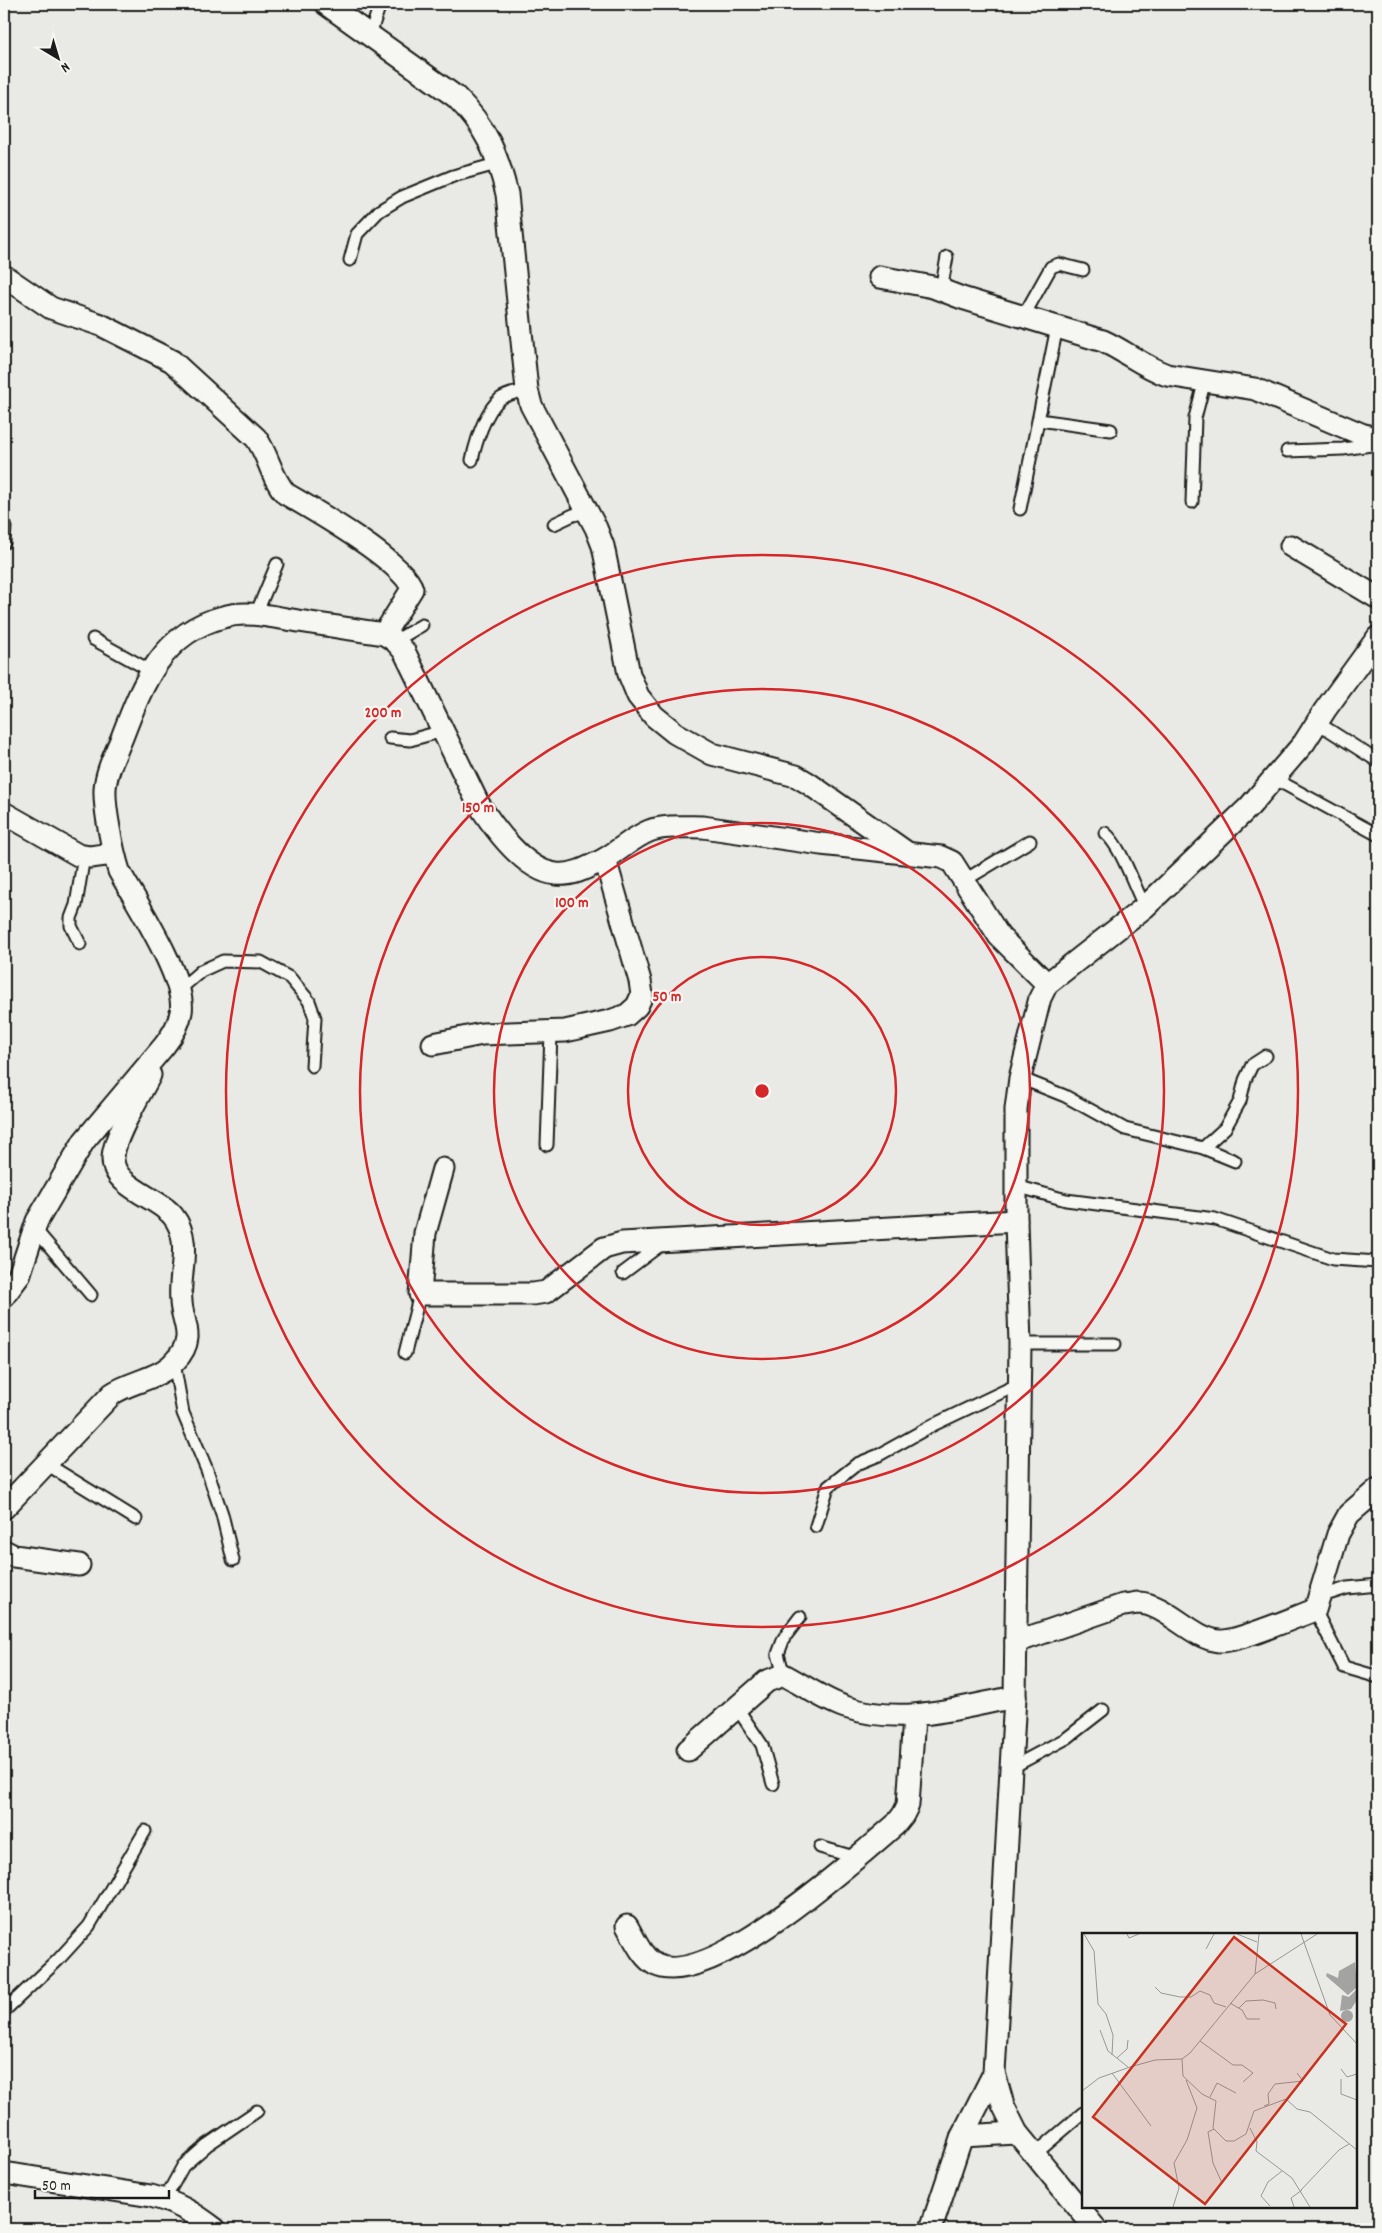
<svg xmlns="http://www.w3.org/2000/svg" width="1382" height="2233" font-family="Dekko,sans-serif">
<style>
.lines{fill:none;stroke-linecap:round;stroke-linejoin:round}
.service-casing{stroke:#1c1c1c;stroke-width:15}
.minor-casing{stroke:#1c1c1c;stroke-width:25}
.service{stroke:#f6f6f2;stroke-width:11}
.minor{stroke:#f6f6f2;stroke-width:21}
.ring{fill:none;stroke:#d62828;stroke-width:2.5}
.inset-road{fill:none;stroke:#979795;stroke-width:1}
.view{fill:#c8321e;fill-opacity:0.15;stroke:#c8321e;stroke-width:2.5}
.inset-edge{fill:none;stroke:#1c1c1c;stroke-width:2.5}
.centre{fill:#d62828;stroke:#f6f6f2;stroke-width:2.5}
.ring-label{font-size:15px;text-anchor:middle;font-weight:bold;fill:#d62828;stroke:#f6f6f2;stroke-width:4.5;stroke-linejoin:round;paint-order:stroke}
</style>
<rect width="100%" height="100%" fill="#e9e9e5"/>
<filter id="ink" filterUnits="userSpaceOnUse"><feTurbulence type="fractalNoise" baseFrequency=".02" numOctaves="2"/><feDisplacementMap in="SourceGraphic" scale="10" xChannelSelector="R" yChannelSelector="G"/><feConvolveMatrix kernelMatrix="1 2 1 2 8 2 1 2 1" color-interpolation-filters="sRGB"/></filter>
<g filter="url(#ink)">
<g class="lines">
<g class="service-casing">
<g id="service">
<polyline points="370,35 380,4"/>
<polyline points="350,260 357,234 379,211 402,197 453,176 500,163"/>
<polyline points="946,293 943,279 947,257"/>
<polyline points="1023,317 1051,267 1059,264 1083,270"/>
<polyline points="1039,420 1111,430"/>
<polyline points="1287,451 1343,449 1378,444"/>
<path d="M 472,460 C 476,442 485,412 500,399 C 507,394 518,392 527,390"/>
<polyline points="1192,502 1195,418 1205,380"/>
<polyline points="1020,509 1057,327"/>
<polyline points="4,522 5,527 4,543"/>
<polyline points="554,524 573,515 587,512"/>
<polyline points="256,614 277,564"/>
<polyline points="93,639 151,671"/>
<polyline points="395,641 422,625"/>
<polyline points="1318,723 1376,760"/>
<polyline points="390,738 410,740 443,731"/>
<polyline points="1275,779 1378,835"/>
<path d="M 1105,833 C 1122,847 1134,887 1145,907"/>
<polyline points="965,880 1030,841"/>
<polyline points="80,944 71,926 71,918 76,905 84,856"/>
<polyline points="180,989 201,971 223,961 261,962 290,978 309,1001 315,1018 312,1066"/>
<polyline points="1020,1078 1065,1096 1125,1129 1203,1148 1235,1161"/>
<polyline points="547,1145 551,1033"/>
<polyline points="1203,1148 1225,1128 1240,1101 1245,1080 1252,1065 1266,1056"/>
<polyline points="1016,1186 1066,1200 1215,1219 1333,1259 1378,1262"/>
<polyline points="34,1228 91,1295"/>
<polyline points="623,1273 663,1243"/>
<polyline points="1020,1344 1115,1344"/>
<polyline points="405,1353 420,1294"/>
<polyline points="174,1363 183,1413 207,1470 222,1514 233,1560"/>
<polyline points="45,1463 136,1519"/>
<polyline points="816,1526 828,1487 857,1464 879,1455 933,1425 1019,1384"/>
<polyline points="1319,1597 1347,1588 1378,1585"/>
<polyline points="1315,1610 1344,1667 1378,1677"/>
<polyline points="784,1675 778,1654 784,1638 800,1617"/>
<polyline points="737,1708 762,1745 773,1784"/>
<polyline points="1011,1768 1067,1738 1103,1710"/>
<polyline points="820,1847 857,1858"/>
<polyline points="4,2011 58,1960 89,1926 145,1831"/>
<polyline points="1035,2154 1083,2113"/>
<polyline points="165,2199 183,2166 207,2145 257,2111"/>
</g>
</g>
<g class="minor-casing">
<g id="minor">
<path d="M 326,4 L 456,97 C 486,127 497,153 507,194 L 527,390 L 531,405 L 596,528 L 603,546 L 629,674 L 638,696 L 654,716 L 675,733 L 712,754 L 796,776 L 808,783 L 906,852"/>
<path d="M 4,276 L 51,308 L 101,325 L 172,361 L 256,438 C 269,456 271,478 286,494 C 312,509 406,563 412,589 L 384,634"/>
<path d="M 880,277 L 933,287 L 962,298 L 1103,341 C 1125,351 1144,367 1167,375 L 1255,389 L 1361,434 L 1378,439"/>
<polyline points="1291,546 1378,598"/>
<polyline points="4,813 78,855 90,857 113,854"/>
<polyline points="433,1044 482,1034 565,1031 610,1021 627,1015 637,1006 642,995 640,981 605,859"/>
<polyline points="443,1169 425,1233 420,1294 533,1294 546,1292 604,1248 622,1243 1016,1221"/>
<path d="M 4,1296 L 19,1276 L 37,1221 L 84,1141 L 164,1046 C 172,1036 179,1025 181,1012 C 187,980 136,902 119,871 C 113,852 104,809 105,789 C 106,771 116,753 123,735 C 143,683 162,633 223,617 C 247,610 273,617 298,621 C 326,625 355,630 384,634 L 395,641 L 404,651 L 478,803 C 494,828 525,871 556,874 C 573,876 589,867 603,860 C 619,851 632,838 649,831 C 664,825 687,827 703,827 L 821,844 L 941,857 L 952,862 L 999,936 L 1047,984"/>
<path d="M 4,1508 L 112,1394 C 131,1381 160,1379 175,1361 C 182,1354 186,1348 187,1338 C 188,1326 181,1313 181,1301 C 178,1273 193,1241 173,1216 C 158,1197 112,1187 113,1158 C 113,1138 140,1095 150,1075"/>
<polyline points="4,1551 14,1556 79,1565"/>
<path d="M 1016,1642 L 1123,1605 C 1128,1605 1134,1603 1139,1603 C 1166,1604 1191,1638 1219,1641 C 1236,1643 1295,1617 1315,1610 L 1338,1534 L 1349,1514 L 1378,1489"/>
<path d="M 688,1750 L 767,1681 L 784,1675 C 803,1685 824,1700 845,1707 C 903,1726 957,1708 1015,1697"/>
<path d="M 627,1926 C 634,1938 642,1958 656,1965 C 710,1990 854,1860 895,1825 L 903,1815 L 908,1805 L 914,1717"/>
<polyline points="962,2136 1017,2133"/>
<path d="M 4,2173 L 151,2196 C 177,2203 193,2212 215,2229"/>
<polyline points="931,2229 962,2136 994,2073"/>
<polyline points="1096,2229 1017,2133 1003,2105 994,2073 1015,1697 1020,1344 1016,1221 1016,1109 1020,1078 1040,998 1047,984 1145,907 1250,806 1304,743 1325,710 1378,637"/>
</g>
</g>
<use href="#service" class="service"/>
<use href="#minor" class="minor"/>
</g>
</g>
<g class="ring">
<circle cx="762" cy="1091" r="134"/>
<circle cx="762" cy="1091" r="268"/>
<circle cx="762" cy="1091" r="402"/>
<circle cx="762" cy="1091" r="536"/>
</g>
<g transform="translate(1082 1933)">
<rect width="275" height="275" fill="#e9e9e5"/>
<path d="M 273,29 L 275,54 L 266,62 L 244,43 L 245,40 L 256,45 L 257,38 ZM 275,56 L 275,67 L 269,76 L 258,78 L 260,62 L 267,64 ZM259 83a6 6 0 1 1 12 0a6 6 0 1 1-12 0Z" fill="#a3a3a1"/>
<path class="inset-road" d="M 2,1 L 12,18 L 16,71 L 24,81 L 31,102 L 30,122M 45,1 L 47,5 L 57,1M 155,1 L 175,9M 219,1 L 248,82 L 275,111M 124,16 L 132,1M 173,41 L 235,1M 73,54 L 79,60 L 98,64 L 109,64 L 118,58 L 128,62 L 132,70 L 144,74M 148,70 L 160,77 L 165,86 L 178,86M 157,75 L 164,68 L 181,67 L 193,70 L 194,76M 18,97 L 26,118 L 46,134M 118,108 L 151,132 L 160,132 L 171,140 L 161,149M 35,125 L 45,116 L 46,107M 100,126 L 101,143 L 120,161 L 134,168 L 131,195 L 144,208 L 152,208 L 164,201 L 172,178 L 204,166 L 215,176 L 228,179 L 275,217M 259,136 L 265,144 L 275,141M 30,140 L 69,193M 259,146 L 259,161 L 275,167M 0,158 L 17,145 L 48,134 L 73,127 L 100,126 L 108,120 L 173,41 L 177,1M 128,164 L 135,150 L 154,160M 182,173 L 187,171 L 186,161 L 193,151 L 221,148 L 215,140M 168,195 L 175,209 L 174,218 L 210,245 L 228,274M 219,257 L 257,217 L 267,211M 131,261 L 140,250 L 131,230 L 126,199 L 132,196M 188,273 L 179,263 L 186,249 L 200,238M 91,274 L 97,255 L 92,230 L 105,207 L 115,175 L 104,147M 212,274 L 209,265 L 220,257"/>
<path class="view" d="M 152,4 L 264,91 L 123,271 L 11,184 Z"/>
<rect width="275" height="275" class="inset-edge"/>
</g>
<circle cx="762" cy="1091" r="8" class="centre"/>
<g class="ring-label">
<text x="383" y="717">200 m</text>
<text x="478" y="812">150 m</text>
<text x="572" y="907">100 m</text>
<text x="667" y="1001">50 m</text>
</g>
<rect width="1382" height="2233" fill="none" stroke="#f6f6f2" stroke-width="20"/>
<rect x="10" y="10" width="1362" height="2213" fill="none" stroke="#1c1c1c" stroke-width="2" filter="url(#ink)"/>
<g transform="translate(58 58) rotate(142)" stroke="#f6f6f2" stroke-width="4" paint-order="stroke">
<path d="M0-4L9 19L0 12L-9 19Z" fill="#1c1c1c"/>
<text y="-8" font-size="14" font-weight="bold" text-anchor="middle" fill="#1c1c1c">N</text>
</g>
<path d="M35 2190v8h134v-8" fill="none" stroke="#1c1c1c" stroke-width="2.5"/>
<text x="42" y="2190" font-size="15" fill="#1c1c1c" stroke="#f6f6f2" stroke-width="4" paint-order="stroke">50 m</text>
</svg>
